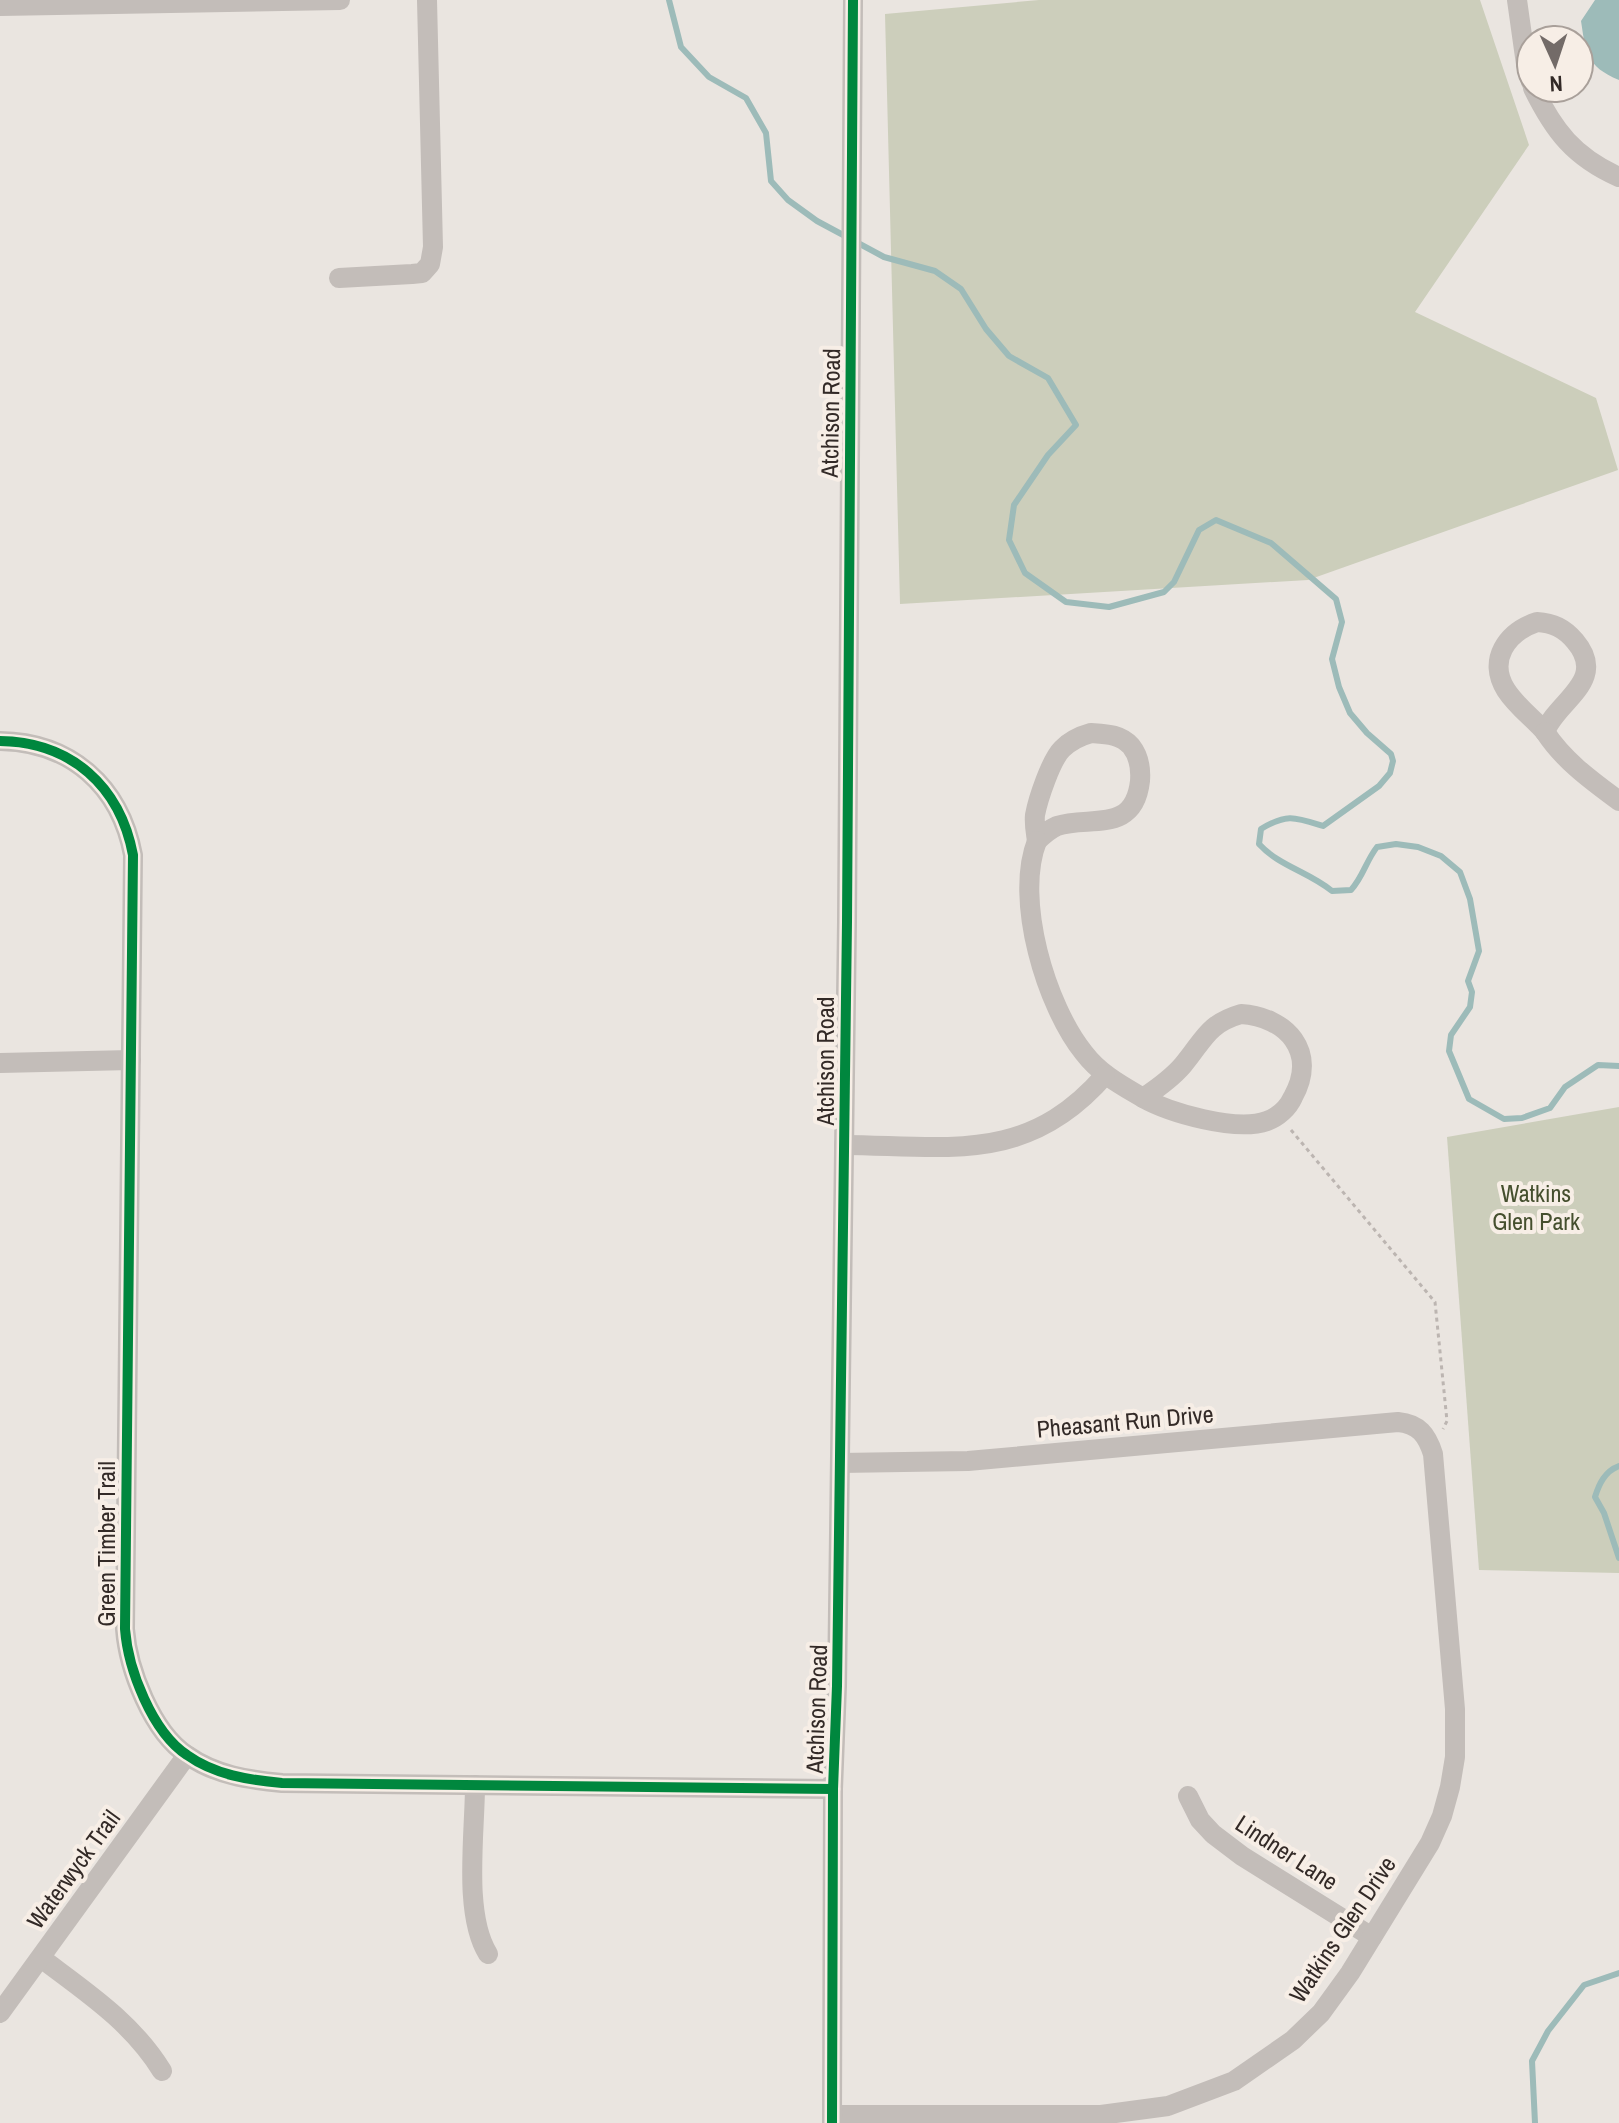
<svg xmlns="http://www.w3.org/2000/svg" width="1619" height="2123" font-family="'Archivo Narrow',sans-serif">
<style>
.green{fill:#cccebb}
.water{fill:#9dbbb9}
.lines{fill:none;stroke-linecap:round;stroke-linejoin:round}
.stream{stroke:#9dbbb9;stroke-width:6}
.path{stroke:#bcb5b1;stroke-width:3;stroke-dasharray:4 4;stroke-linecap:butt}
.minor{stroke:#c3bdb9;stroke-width:20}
.cycleway-casing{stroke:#f7eee6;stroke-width:15}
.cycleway{stroke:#00873e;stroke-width:10}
.labels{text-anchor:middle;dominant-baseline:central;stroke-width:8;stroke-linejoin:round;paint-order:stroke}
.street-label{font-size:24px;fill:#332a27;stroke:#f7eee6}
.park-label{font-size:24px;fill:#454f2e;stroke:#f7eee6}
</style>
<rect width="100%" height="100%" fill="#eae5e0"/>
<g class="green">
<polygon points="1039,0 1480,0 1529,145 1415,312 1596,398 1618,470 1308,580 900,604 885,14"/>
<polygon points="1619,1107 1619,1573 1479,1570 1447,1137"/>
</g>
<path class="water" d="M 1595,0 L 1619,0 L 1619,80 C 1586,66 1586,53 1581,21 Z"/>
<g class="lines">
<g class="stream">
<path d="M 669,0 L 681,47 L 709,77 L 746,98 L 766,133 L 771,181 L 788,200 L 817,221 L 884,257 L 935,271 L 961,289 L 986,329 L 1009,356 L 1048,378 L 1076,425 L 1048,455 L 1014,505 L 1009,540 L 1025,573 L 1066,602 L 1109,607 L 1164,592 L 1174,582 L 1199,530 L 1216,520 L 1271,543 L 1336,599 L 1342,622 L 1332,659 L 1339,687 L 1350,713 L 1367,733 L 1391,754 L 1393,761 L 1390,773 L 1379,786 L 1323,826 C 1295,817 1287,813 1261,829 L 1259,844 C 1279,866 1309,872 1332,891 L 1351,890 C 1363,877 1366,861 1377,847 L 1396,844 L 1418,847 L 1441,856 L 1460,872 L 1470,899 L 1479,951 L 1468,981 L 1472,992 L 1470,1007 L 1451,1035 L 1449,1051 L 1469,1099 L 1504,1119 L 1522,1118 L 1550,1108 L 1565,1087 L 1598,1065 L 1619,1066"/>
<path d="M 1619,1466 C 1605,1471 1599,1484 1595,1497 L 1604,1513 L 1619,1558"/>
<polyline points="1535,2123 1532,2061 1548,2031 1584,1985 1619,1973"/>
</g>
<polyline class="path" points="1291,1130 1435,1302 1447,1421 1443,1429"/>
<g class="minor">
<polyline points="1517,0 1526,64 1531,82"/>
<polyline points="0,6 340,0"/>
<path d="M 1533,88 C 1554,131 1574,157 1619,177"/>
<polyline points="339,278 412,274 422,273 430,264 433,247 427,0"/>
<path d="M 1537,622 C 1553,623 1564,628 1575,641 C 1609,681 1556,701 1545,732 C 1533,718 1517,707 1506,690 C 1487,660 1507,632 1537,622 Z"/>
<path d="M 1545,732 C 1564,761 1592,781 1619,801"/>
<path d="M 1091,733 C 1106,734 1120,734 1131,746 C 1139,756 1141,768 1140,781 C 1134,835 1089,815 1057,826 C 1048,830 1043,835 1037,841 C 1036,833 1034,825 1035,815 C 1038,799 1051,760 1062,749 C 1070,741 1080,736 1091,733 Z"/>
<path d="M 0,741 C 71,742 120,786 133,855 L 125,1629 C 128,1669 152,1732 187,1755 C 215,1775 249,1780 282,1783 L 833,1789"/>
<path d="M 1037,841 C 1014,899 1046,1006 1084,1053 C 1100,1074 1121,1085 1143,1098"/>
<path d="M 1241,1014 C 1287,1017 1318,1052 1293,1097 C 1288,1108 1278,1117 1267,1121 C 1236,1132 1170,1113 1143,1098 C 1158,1088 1172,1078 1183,1065 C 1204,1040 1207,1024 1241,1014 Z"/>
<polyline points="0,1063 131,1060"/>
<path d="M 844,1145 C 950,1146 1028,1164 1105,1075"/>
<path d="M 475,1785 C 475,1833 463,1914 488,1954"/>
<polyline points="1188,1796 1200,1820 1213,1834 1242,1856 1372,1937"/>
<path d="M 41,1958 C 86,1992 132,2022 162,2071"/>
<polyline points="0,2013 187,1755"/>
<path d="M 832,2115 L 1101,2115 L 1168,2106 L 1234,2081 L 1293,2040 L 1321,2013 L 1350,1973 L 1430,1843 L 1442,1816 L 1450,1787 L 1455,1757 L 1455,1709 L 1433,1454 C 1427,1435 1419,1424 1398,1422 L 968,1461 L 840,1463"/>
<polyline points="832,2123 833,1789 837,1686 847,922 853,0"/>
</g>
<g class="cycleway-casing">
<g id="cycleway">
<path d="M 0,741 C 71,742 120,786 133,855 L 125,1629 C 128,1669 152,1732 187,1755 C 215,1775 249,1780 282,1783 L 833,1789"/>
<polyline points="832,2123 833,1789 837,1686 847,922 853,0"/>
</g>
</g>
<use href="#cycleway" class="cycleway"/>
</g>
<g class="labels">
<g class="street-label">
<text transform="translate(830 413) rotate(-89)">Atchison Road</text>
<text transform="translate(825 1061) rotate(-90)">Atchison Road</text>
<text transform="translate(1125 1421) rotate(-5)">Pheasant Run Drive</text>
<text transform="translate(106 1544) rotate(-90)">Green Timber Trail</text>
<text transform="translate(816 1709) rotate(-88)">Atchison Road</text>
<text transform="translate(1287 1852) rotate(33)">Lindner Lane</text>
<text transform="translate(73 1869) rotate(-54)">Waterwyck Trail</text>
<text transform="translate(1342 1929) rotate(-56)">Watkins Glen Drive</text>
</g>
<g class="park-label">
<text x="1536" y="1193">Watkins<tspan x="1536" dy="28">Glen Park</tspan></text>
</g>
</g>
<g transform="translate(1555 64) rotate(177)"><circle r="38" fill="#f7eee6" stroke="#a9a09a" stroke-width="2"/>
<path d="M0-6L14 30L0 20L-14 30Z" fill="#736b68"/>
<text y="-12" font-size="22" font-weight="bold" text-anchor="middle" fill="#332a27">N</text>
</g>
</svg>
